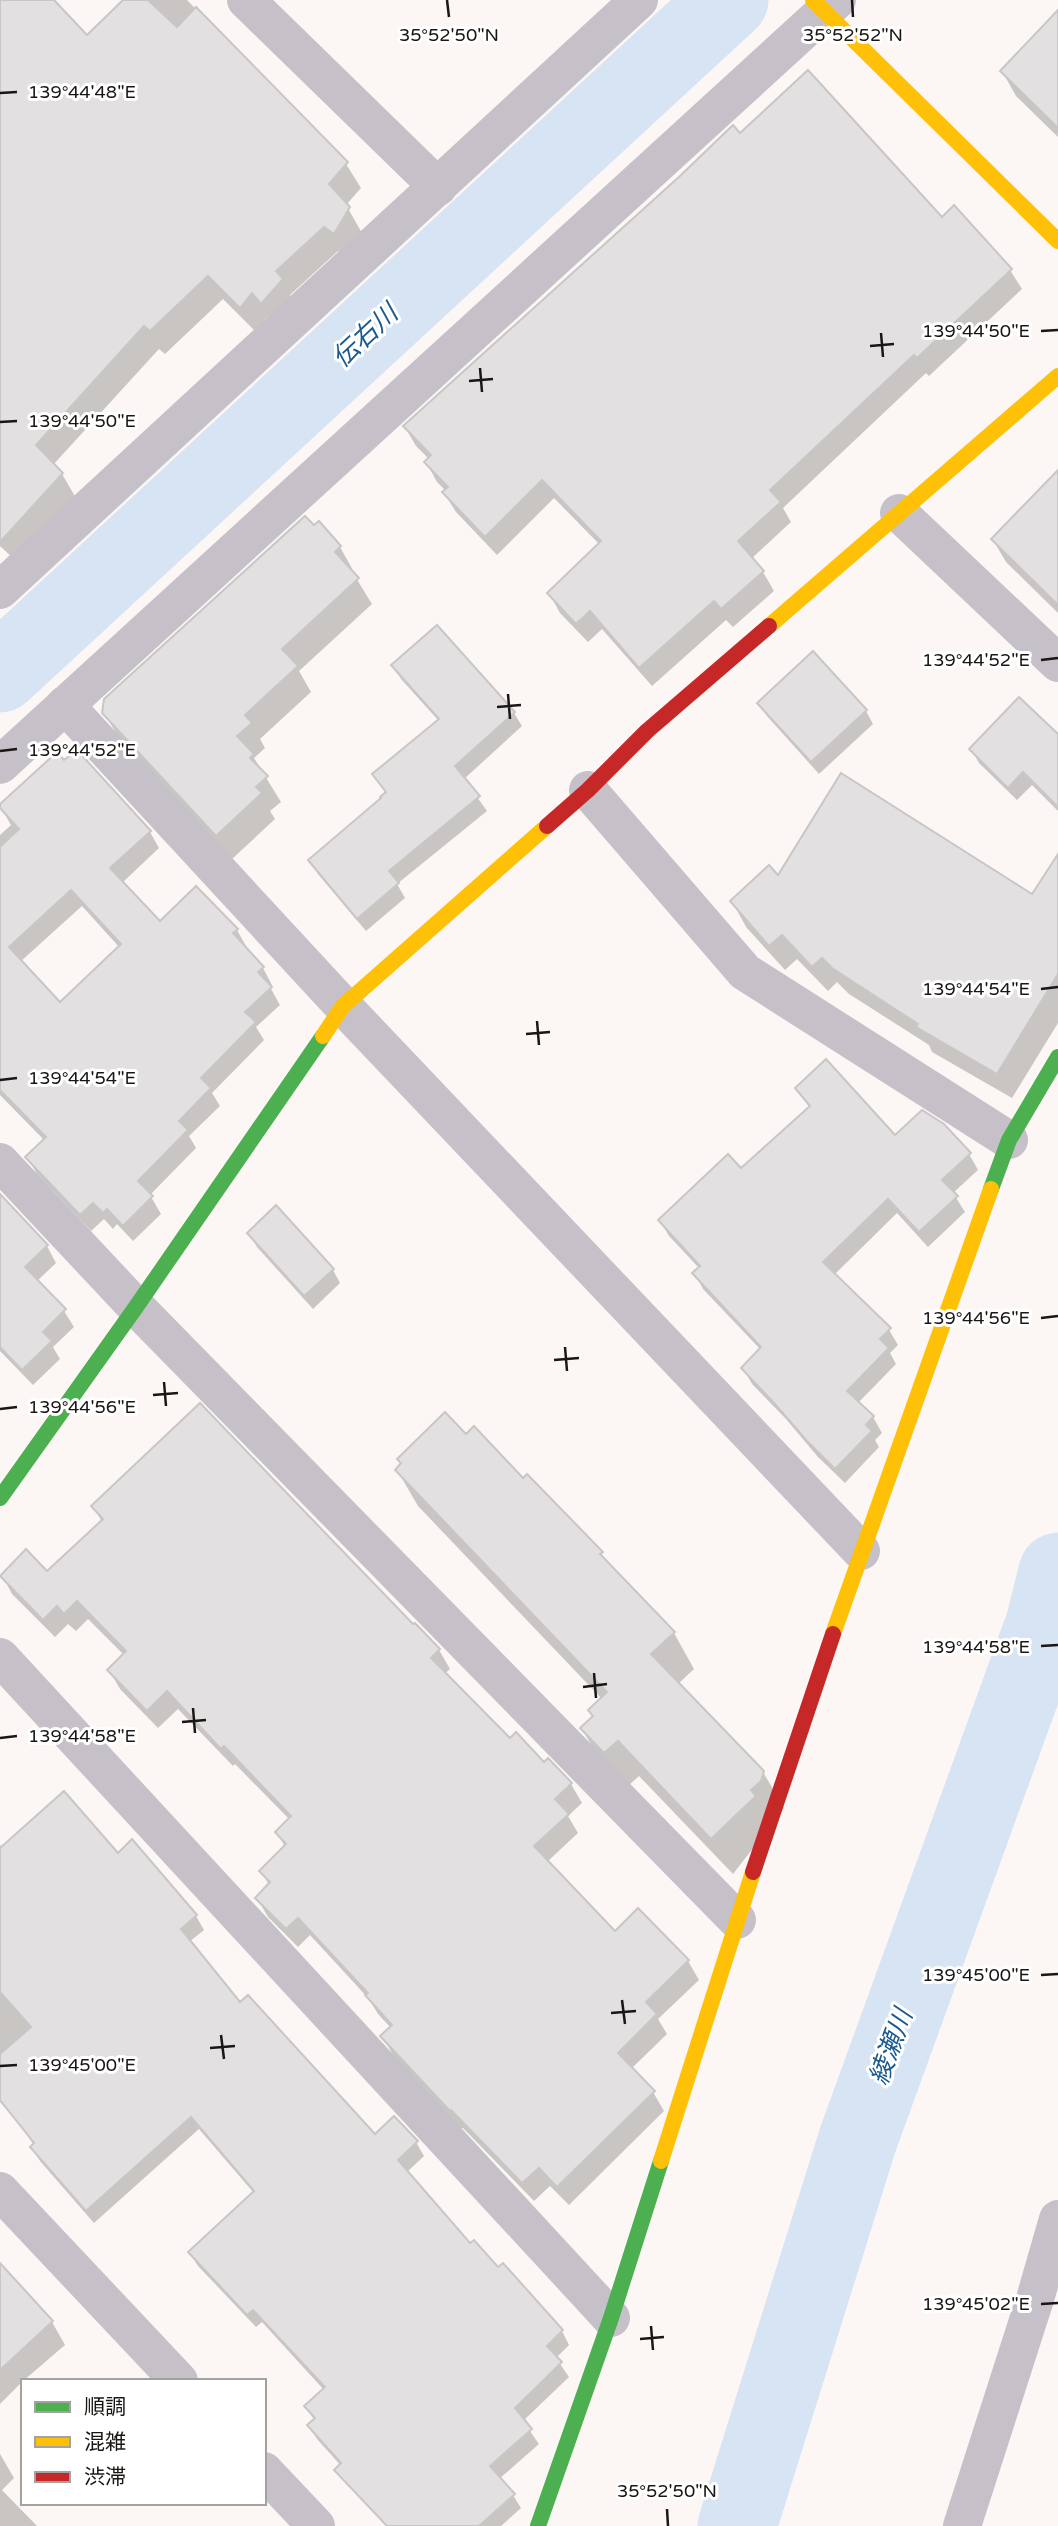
<svg xmlns="http://www.w3.org/2000/svg" width="1058" height="2526" font-family="'Varela Round','Noto Sans JP',sans-serif">
<style>
.shadow{fill:#0003;fill-rule:evenodd}
.lines{fill:none;stroke-linecap:round;stroke-linejoin:round}
.river{stroke:#d6e4f3;stroke-width:79}
.building{fill:#e2e0e0;stroke:#c8c6c6;stroke-width:2;fill-rule:evenodd}
.street{stroke:#c6c1c9;stroke-width:38}
.fast{stroke:#4caf50;stroke-width:16}
.slow{stroke:#ffc107;stroke-width:16}
.jam{stroke:#c62828;stroke-width:16}
.ticks{fill:none;stroke:#191614;stroke-width:2.5}
.labels{text-anchor:middle;dominant-baseline:central;stroke-width:6;stroke-linejoin:round;paint-order:stroke}
.water-label{font-size:26px;font-style:italic;fill:#1a5a8e;stroke:#fff}
.ticks-label{font-size:18px;text-anchor:middle;fill:#191614;stroke:#fff;stroke-width:6;stroke-linejoin:round;paint-order:stroke}
</style>
<rect width="100%" height="100%" fill="#fcf7f4"/>
<g class="shadow">
<polygon points="0,0 52,0 87,37 125,0 187,0 346,164 361,188 346,205 362,233 348,257 338,251 290,295 296,305 276,327 267,317 255,331 223,299 165,354 159,349 53,465 62,474 76,498 17,562 0,546"/>
<polygon points="1058,18 1058,137 1016,96 1002,71"/>
<polygon points="740,135 941,219 1010,270 1022,289 929,376 926,373 783,508 791,522 751,559 763,572 774,591 733,627 726,620 652,686 602,629 588,642 560,613 549,593 600,545 554,498 497,555 456,512 444,493 446,491 437,482 426,462 429,459 416,446 405,427"/>
<polygon points="1058,473 1058,613 1006,562 993,540"/>
<polygon points="319,524 340,547 354,572 353,573 372,604 299,671 311,692 260,739 265,748 254,758 281,802 270,811 275,819 231,860 119,738 104,713"/>
<polygon points="393,666 514,713 522,726 464,779 487,811 397,884 405,898 366,931 318,874 310,860 386,794 374,775 439,721 401,679"/>
<polygon points="759,703 866,711 873,724 819,774 767,716"/>
<polygon points="1058,737 1058,811 1032,785 1017,800 979,763 971,749"/>
<path d="M 0,806 L 150,832 L 159,848 L 122,883 L 160,923 L 237,930 L 246,946 L 244,948 L 263,968 L 272,985 L 270,987 L 280,1005 L 256,1027 L 264,1040 L 212,1093 L 220,1106 L 189,1136 L 196,1148 L 150,1195 L 161,1214 L 133,1241 L 117,1224 L 113,1229 L 104,1219 L 91,1231 L 37,1174 L 27,1157 L 45,1141 L 0,1095 L 0,835 L 11,825 ZM 82,906 L 120,948 L 60,1005 L 20,962 Z"/>
<polygon points="778,878 1058,911 1058,1023 1012,1098 932,1052 929,1045 849,994 837,982 828,991 797,959 785,970 746,927 732,901"/>
<polygon points="797,1089 894,1138 969,1154 978,1170 953,1193 965,1212 928,1247 897,1213 834,1275 889,1330 898,1345 890,1353 896,1364 858,1403 873,1417 882,1433 875,1440 879,1447 845,1483 818,1457 786,1419 752,1384 743,1368 761,1350 703,1289 695,1273 700,1269 669,1236 660,1221 741,1171 810,1108"/>
<polygon points="0,1197 47,1246 56,1263 36,1282 64,1311 74,1327 53,1347 60,1359 33,1385 0,1351"/>
<polygon points="249,1233 333,1270 340,1283 313,1309 257,1247"/>
<polygon points="466,1437 523,1480 601,1553 609,1566 674,1633 694,1669 678,1684 763,1772 784,1808 733,1874 639,1776 626,1788 603,1765 582,1729 594,1717 602,1699 418,1506 397,1470"/>
<polygon points="93,1506 413,1626 439,1650 450,1669 444,1674 509,1740 544,1764 548,1761 571,1784 582,1803 568,1816 578,1833 547,1862 615,1934 688,1961 699,1980 658,2019 667,2034 631,2069 653,2092 664,2111 569,2205 550,2186 534,2201 463,2128 461,2129 393,2055 383,2037 391,2028 378,2014 369,1999 310,1935 298,1947 268,1917 257,1898 269,1885 261,1871 285,1847 277,1832 290,1820 235,1764 233,1766 178,1709 158,1728 120,1689 109,1670 124,1655 88,1619 76,1631 68,1624 55,1637 12,1594 2,1575 47,1573 102,1522"/>
<polygon points="132,1842 196,1916 204,1930 189,1942 240,2005 375,2137 416,2142 424,2156 406,2173 470,2246 498,2269 562,2331 569,2345 556,2358 569,2377 523,2421 539,2444 499,2479 513,2495 521,2508 501,2526 395,2526 317,2439 309,2426 315,2421 306,2407 324,2390 262,2322 256,2327 198,2266 190,2253 254,2193 199,2129 94,2223 40,2161 32,2147 34,2145 24,2130 0,2102 0,1845 3,1848 117,1855"/>
<polygon points="0,2276 52,2322 65,2345 23,2381 0,2404"/>
<polygon points="0,2454 14,2478 2,2490 37,2526 0,2526"/>
</g>
<g class="lines">
<g class="river">
<polyline points="0,673 729,0"/>
<polyline points="737,2526 858,2139 1045,1624 1058,1572"/>
</g>
</g>
<g class="building">
<polygon points="0,0 54,0 87,35 123,0 148,0 177,27 196,7 348,162 329,184 350,207 334,234 324,227 276,271 283,279 261,304 252,293 240,308 208,276 150,331 144,326 36,445 63,473 0,542"/>
<polygon points="1058,10 1058,128 1000,71"/>
<polygon points="808,70 942,217 954,205 1012,269 917,358 914,355 770,490 781,502 738,541 764,571 721,609 714,601 639,668 590,611 576,624 547,593 601,541 542,480 485,537 442,492 448,487 424,462 431,455 403,426 680,176 733,125 740,133"/>
<polygon points="1058,470 1058,605 991,539"/>
<polygon points="305,516 314,525 319,521 341,546 335,552 359,578 282,649 298,666 245,715 252,723 237,736 254,754 250,758 268,776 256,787 262,793 216,836 102,713 104,699"/>
<polygon points="437,625 515,712 455,766 480,796 389,871 399,883 357,919 308,860 381,798 380,797 386,792 372,774 439,719 391,665"/>
<polygon points="813,651 867,710 811,762 757,703"/>
<polygon points="1019,697 1058,734 1058,807 1023,772 1008,788 969,749"/>
<path d="M 77,750 L 151,831 L 110,868 L 160,921 L 196,886 L 238,929 L 233,933 L 264,967 L 258,972 L 272,987 L 245,1012 L 256,1022 L 201,1078 L 211,1088 L 179,1121 L 188,1130 L 138,1181 L 153,1196 L 123,1226 L 107,1209 L 103,1213 L 93,1203 L 80,1215 L 25,1157 L 46,1137 L 0,1090 L 0,847 L 19,829 L 0,808 L 0,804 L 57,752 L 64,760 ZM 71,890 L 121,944 L 60,1002 L 9,947 Z"/>
<polygon points="841,773 1032,894 1058,854 1058,974 997,1074 916,1027 918,1024 832,968 822,958 812,967 782,935 769,946 730,901 769,865 778,875"/>
<polygon points="826,1059 895,1135 922,1110 944,1124 971,1153 942,1180 958,1196 919,1232 888,1199 823,1262 891,1328 880,1339 889,1348 847,1391 874,1416 866,1425 872,1431 835,1469 807,1441 775,1404 741,1368 761,1347 692,1273 700,1266 658,1220 728,1154 741,1168 810,1106 795,1088"/>
<polygon points="0,1194 48,1245 25,1267 66,1309 43,1332 52,1341 22,1370 0,1347"/>
<polygon points="276,1205 334,1269 304,1296 247,1233"/>
<polygon points="200,1403 413,1624 415,1623 440,1649 431,1658 510,1738 516,1732 544,1762 548,1758 572,1783 555,1799 569,1814 534,1846 615,1931 638,1908 689,1960 646,2002 657,2014 618,2053 655,2091 557,2187 539,2168 522,2183 451,2110 450,2111 380,2036 392,2025 365,1995 368,1993 298,1918 286,1929 255,1898 270,1882 259,1871 286,1844 275,1832 291,1816 224,1746 221,1749 167,1691 147,1711 107,1670 126,1651 77,1601 64,1614 57,1606 43,1620 0,1576 26,1549 47,1571 103,1519 91,1506"/>
<polygon points="445,1412 466,1434 474,1426 523,1478 527,1474 603,1552 600,1554 675,1632 651,1654 764,1771 761,1781 751,1790 756,1796 711,1839 618,1741 604,1753 580,1728 593,1716 588,1710 607,1692 395,1470 401,1463 397,1459"/>
<polygon points="64,1791 118,1853 132,1839 197,1915 181,1929 240,2002 248,1995 375,2134 394,2116 418,2141 398,2160 470,2243 474,2240 498,2267 503,2263 563,2330 547,2346 562,2362 515,2408 532,2429 490,2466 515,2494 479,2526 387,2526 334,2470 341,2463 307,2425 315,2418 304,2406 325,2387 253,2310 247,2315 188,2252 254,2191 191,2117 86,2211 30,2147 34,2143 0,2100 0,2054 31,2027 0,1992 0,1848"/>
<polygon points="0,2263 53,2321 0,2370"/>
</g>
<g class="lines">
<g class="street">
<polyline points="246,0 438,187"/>
<polyline points="899,513 1058,663"/>
<polyline points="0,590 639,0"/>
<polyline points="65,705 343,1006 861,1551"/>
<polyline points="0,765 837,0"/>
<polyline points="588,790 745,972 1009,1140"/>
<polyline points="0,1162 136,1307 737,1920"/>
<polyline points="0,1657 611,2318"/>
<polyline points="0,2191 179,2381"/>
<polyline points="264,2471 316,2526"/>
<polyline points="962,2526 1035,2299 1058,2219"/>
</g>
<g class="fast">
<polyline points="991,1189 1009,1140 1058,1057"/>
<polyline points="0,1498 136,1307 323,1036"/>
<polyline points="538,2526 611,2318 661,2161"/>
</g>
<g class="slow">
<polyline points="813,0 1058,241"/>
<polyline points="769,626 1058,376"/>
<polyline points="323,1036 343,1006 547,826"/>
<polyline points="833,1634 991,1189"/>
<polyline points="661,2161 753,1872"/>
</g>
<g class="jam">
<polyline points="547,826 588,790 647,731 769,626"/>
<polyline points="753,1872 833,1634"/>
</g>
</g>
<path class="ticks" d="M 447,0 L 449,17M 852,0 L 853,17M 0,93 L 17,92M 1041,331 L 1058,330M 881,333 L 883,357M 870,346 L 894,344M 480,368 L 482,392M 469,381 L 493,379M 0,422 L 17,421M 1041,660 L 1058,658M 508,694 L 510,719M 497,707 L 521,705M 0,751 L 17,749M 1041,989 L 1058,987M 537,1021 L 539,1045M 526,1034 L 550,1032M 0,1080 L 17,1078M 1041,1318 L 1058,1316M 565,1347 L 567,1371M 554,1360 L 579,1358M 164,1382 L 166,1406M 153,1395 L 178,1393M 0,1409 L 17,1407M 1041,1646 L 1058,1645M 594,1673 L 596,1698M 583,1687 L 607,1684M 193,1708 L 195,1733M 182,1722 L 206,1720M 0,1738 L 17,1736M 1041,1975 L 1058,1974M 622,2000 L 625,2024M 611,2013 L 636,2011M 221,2035 L 224,2059M 210,2048 L 235,2046M 0,2066 L 17,2065M 1041,2304 L 1058,2303M 651,2326 L 653,2350M 640,2339 L 664,2337M 667,2509 L 668,2526"/>
<g class="labels">
<g class="water-label">
<text transform="translate(365 336) rotate(-43)">伝右川</text>
<text transform="translate(891 2047) rotate(-70)">綾瀬川</text>
</g>
</g>
<g class="ticks-label">
<text x="449" y="41">35°52'50"N</text>
<text x="853" y="41">35°52'52"N</text>
<text x="82" y="98">139°44'48"E</text>
<text x="976" y="337">139°44'50"E</text>
<text x="82" y="427">139°44'50"E</text>
<text x="976" y="666">139°44'52"E</text>
<text x="82" y="756">139°44'52"E</text>
<text x="976" y="995">139°44'54"E</text>
<text x="82" y="1084">139°44'54"E</text>
<text x="976" y="1324">139°44'56"E</text>
<text x="82" y="1413">139°44'56"E</text>
<text x="976" y="1653">139°44'58"E</text>
<text x="82" y="1742">139°44'58"E</text>
<text x="976" y="1981">139°45'00"E</text>
<text x="82" y="2071">139°45'00"E</text>
<text x="976" y="2310">139°45'02"E</text>
<text x="667" y="2497">35°52'50"N</text>
</g>
<rect x="21" y="2379" width="245" height="126" fill="#ffffff" stroke="#a3a2a1" stroke-width="2"/>
<rect x="35" y="2402" width="35" height="10" fill="#4caf50" stroke="#a3a2a1" stroke-width="2"/>
<text x="84" y="2414" font-size="21" fill="#191614">順調</text>
<rect x="35" y="2437" width="35" height="10" fill="#ffc107" stroke="#a3a2a1" stroke-width="2"/>
<text x="84" y="2449" font-size="21" fill="#191614">混雑</text>
<rect x="35" y="2472" width="35" height="10" fill="#c62828" stroke="#a3a2a1" stroke-width="2"/>
<text x="84" y="2484" font-size="21" fill="#191614">渋滞</text>
</svg>
